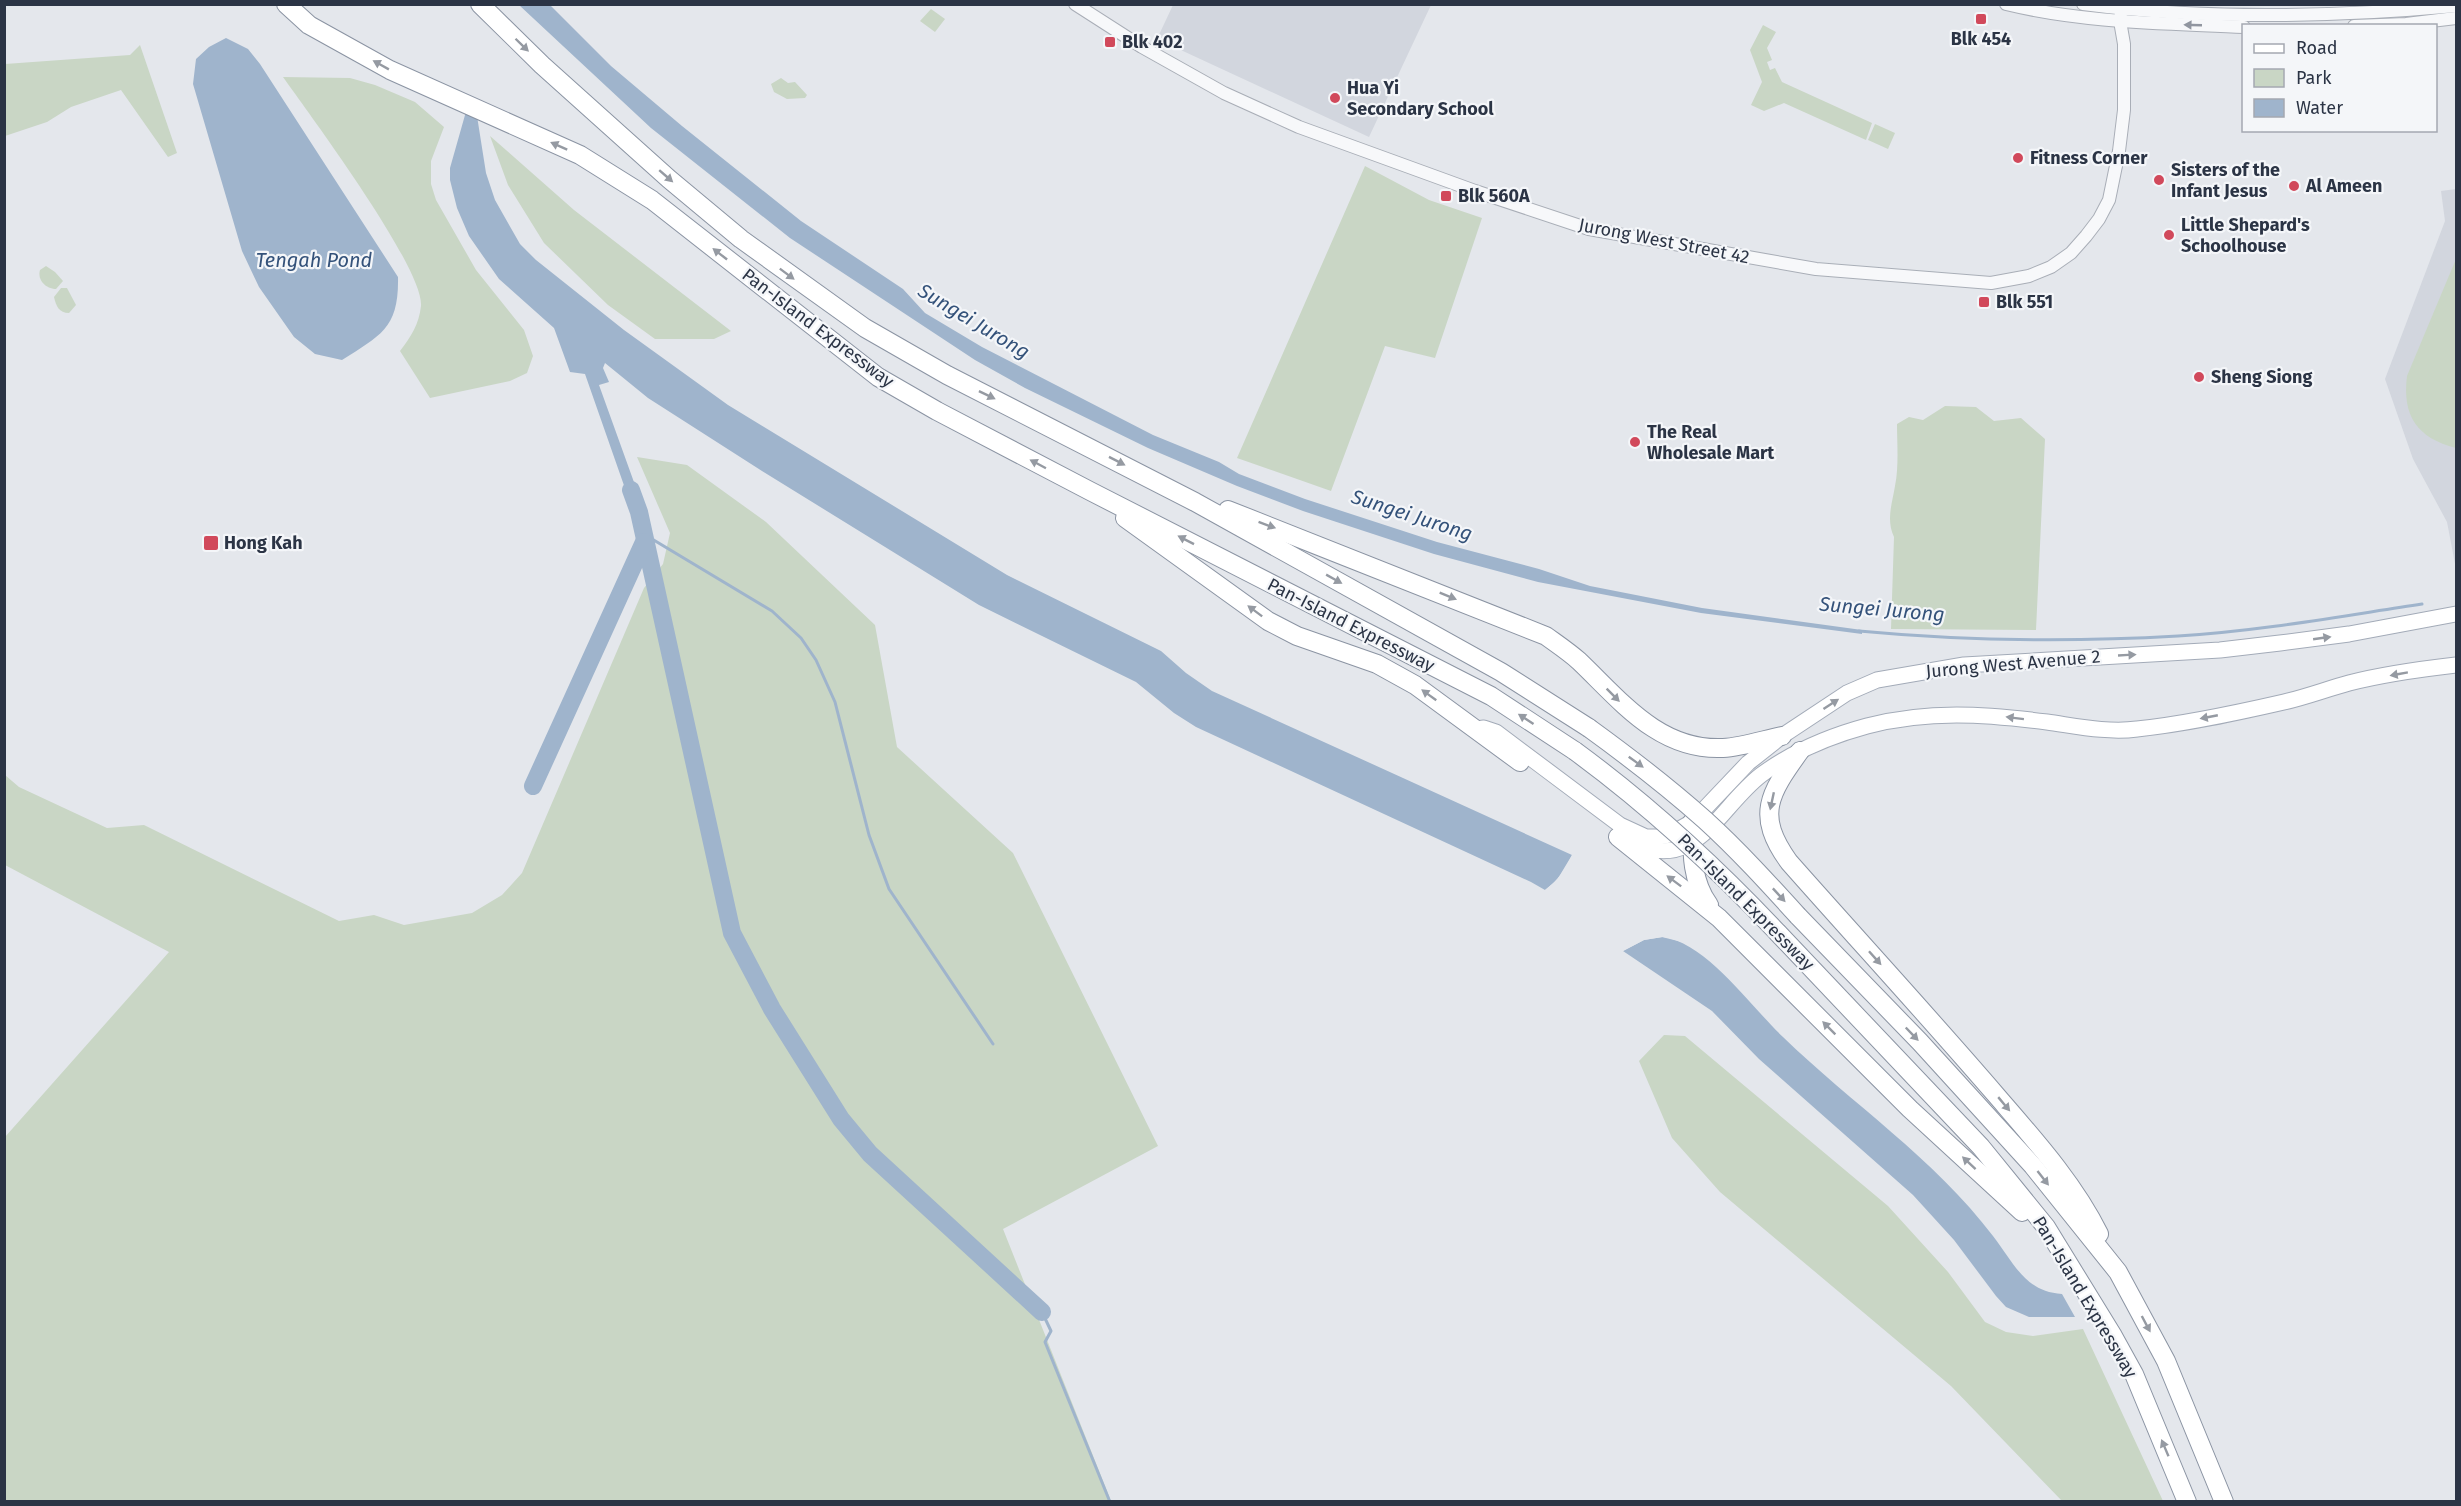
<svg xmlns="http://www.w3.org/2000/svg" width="2461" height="1506" font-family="'Fira Sans',sans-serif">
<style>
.built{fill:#d2d6de}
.green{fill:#c9d6c5}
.water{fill:#9fb4cc}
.pier{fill:#e4e7ec}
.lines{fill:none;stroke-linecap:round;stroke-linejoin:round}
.stream{stroke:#9fb4cc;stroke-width:3}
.river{stroke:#9fb4cc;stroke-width:18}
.minor-casing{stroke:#a9aeb7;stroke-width:14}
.major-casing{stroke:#a3abb8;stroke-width:17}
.highway-casing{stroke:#8b94a3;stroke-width:20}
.minor{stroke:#f7f8fa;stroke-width:12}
.major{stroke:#fff;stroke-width:15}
.highway{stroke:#fff;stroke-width:18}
.highway-bridge-casing{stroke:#8b94a3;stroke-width:20;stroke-linecap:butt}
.highway-bridge{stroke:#fff;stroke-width:18}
.oneway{fill:#9196a0}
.oneway2{fill:#959aa2}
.poi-dot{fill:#d1495b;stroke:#f4f6f9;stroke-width:2}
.labels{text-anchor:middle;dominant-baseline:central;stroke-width:4.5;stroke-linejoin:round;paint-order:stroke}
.poi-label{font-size:18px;font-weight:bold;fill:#2b3445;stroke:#f4f6f9;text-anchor:start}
.street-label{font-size:18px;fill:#2b3445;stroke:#f4f6f9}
.water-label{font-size:20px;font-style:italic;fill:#34527a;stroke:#f4f6f9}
</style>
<rect width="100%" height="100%" fill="#e4e7ec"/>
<g class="built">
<polygon points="1173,5 1173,4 1431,5 1369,137 1157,39"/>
<polygon points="2456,189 2456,569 2447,522 2413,459 2385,379 2445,221 2441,191"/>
</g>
<g class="green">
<polygon points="931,9 945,19 935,32 920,21"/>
<polygon points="1763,25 1776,32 1767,48 1772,60 1767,62 1770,70 1775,68 1782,82 1872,123 1866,140 1784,103 1764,111 1751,105 1762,82 1750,50"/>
<polygon points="140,45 177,153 168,157 121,90 71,107 47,122 5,136 5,64 130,55"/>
<path d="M 283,77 L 350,78 L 375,85 L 415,102 L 444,127 L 431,161 L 431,184 L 436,200 L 476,270 L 524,330 L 533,356 L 527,373 L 510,381 L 430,398 L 400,351 C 411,337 419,324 421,306 C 424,268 310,115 283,77 Z"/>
<polygon points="781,78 788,83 795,82 807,95 805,98 787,99 774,92 771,84"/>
<polygon points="1875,124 1895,133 1888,149 1868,140"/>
<polygon points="490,136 574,210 731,331 714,339 655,339 608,305 544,243 508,185"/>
<polygon points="1365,166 1429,200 1482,218 1435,358 1385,346 1331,491 1237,458"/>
<path d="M 2456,259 L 2456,448 C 2417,438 2402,416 2407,376 Z"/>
<path d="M 46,266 L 55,272 L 63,281 L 56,289 C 46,289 37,280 40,270 Z"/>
<path d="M 61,288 L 67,288 L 76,305 L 69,313 C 59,313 56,306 54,297 Z"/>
<path d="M 1945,406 L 1976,407 L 1994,421 L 2021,418 L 2045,439 L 2036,630 L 1891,629 L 1894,537 C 1886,520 1892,504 1895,486 C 1899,466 1897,444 1897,424 L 1909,417 L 1923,420 Z"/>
<polygon points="637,457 687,465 766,522 875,625 897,747 1013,853 1158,1146 1003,1229 1111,1501 5,1501 5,1137 169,952 5,865 5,775 19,787 107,828 144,825 339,921 374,915 404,925 472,913 502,895 522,873 644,588 663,564 670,533"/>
<polygon points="1664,1035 1685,1036 1888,1206 1948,1272 1985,1322 2006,1332 2033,1336 2083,1329 2163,1501 2062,1501 1951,1386 1720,1192 1672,1138 1639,1061"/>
</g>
<g class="water">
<polygon points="519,5 550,5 611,66 682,126 801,221 903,289 925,313 982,347 1153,435 1219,462 1239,474 1305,499 1437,542 1539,569 1590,586 1702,608 1862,630 1862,634 1701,613 1538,582 1434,554 1303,511 1237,486 1148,448 1025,388 975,360 790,238 651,128"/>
<path d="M 226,38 L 248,49 L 260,64 L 398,277 C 399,328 381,335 342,360 L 315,354 L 294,337 L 259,287 L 242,251 L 193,84 L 196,59 L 209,47 Z"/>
<path d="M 467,108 L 477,116 L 486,173 L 495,200 L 520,244 L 536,260 L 624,330 L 728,405 L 1007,575 L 1161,651 L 1186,673 L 1212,691 L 1572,855 C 1565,870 1558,880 1545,890 L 1531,882 L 1196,727 L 1174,713 L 1136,682 L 979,605 L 762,471 L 648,398 L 605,363 L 603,368 L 609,382 L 599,385 L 644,510 L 634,514 L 585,374 L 570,372 L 554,328 L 499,279 L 469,236 L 457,208 L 450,180 L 450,168 Z"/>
<path d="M 1663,937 C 1707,943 1751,1007 1783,1037 C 1852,1104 1934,1158 1993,1236 C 2014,1263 2025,1292 2062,1294 L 2075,1317 L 2029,1317 L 2006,1307 L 1996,1296 L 1954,1240 L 1913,1195 L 1759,1059 L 1712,1011 L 1623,951 L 1644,940 Z"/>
</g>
<g class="pier">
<polygon points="1572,855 1575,857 1569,870 1559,882 1548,892 1545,890 1557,880"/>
<polygon points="1662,934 1676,936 1686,943 1662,937 1644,940 1623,951 1621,949 1643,938"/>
</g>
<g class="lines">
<g class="stream">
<polyline points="642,533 772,611 801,638 816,660 835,702 869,835 889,889 993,1044"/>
<path d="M 1859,631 C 1965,641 2073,642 2178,636 C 2260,631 2342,616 2422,604"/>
<polyline points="1042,1312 1051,1331 1045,1342 1110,1502"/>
</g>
<g class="river">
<polyline points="631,490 639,512 732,933 772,1009 841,1119 870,1154 1042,1312"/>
<polyline points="533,786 644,542"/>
</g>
<g class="minor-casing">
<g id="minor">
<polyline points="1075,4 1142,47 1224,93 1299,127 1475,191 1589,229 1816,269 1991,283 2029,276 2051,267 2071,253 2086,236 2099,219 2109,200 2119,151 2124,110 2124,44 2120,21 2122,4"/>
<path d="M 2006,4 C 2084,23 2164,23 2244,27"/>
<path d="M 2083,4 C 2205,20 2334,17 2456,6"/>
<polyline points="2354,26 2406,24 2456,18"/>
</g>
</g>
<g class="major-casing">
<g id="major">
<polyline points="1476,729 1484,728 1496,732 1620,825 1646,837 1658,837 1669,835 1692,822 1748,763 1782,736 1847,693 1877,680 1964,665 2220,650 2280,643 2349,634 2456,614"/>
<path d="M 1630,842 C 1696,875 1718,808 1761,775 C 1792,752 1830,736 1867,726 C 1929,710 1984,714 2047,722 C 2076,726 2108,733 2137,729 C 2186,724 2236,713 2284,702 C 2306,697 2327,689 2349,683 C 2384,674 2421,669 2456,665"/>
</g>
</g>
<g class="highway-casing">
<g id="highway">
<polyline points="286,4 309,25 390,70 580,155 652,200 878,377 937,411 1090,491 1491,696 1575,751"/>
<polyline points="480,4 542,65 669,179 741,239 865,328 947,375 1195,502 1501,672 1589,728"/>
<path d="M 1228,510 L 1546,636 C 1557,644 1569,652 1579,661 C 1621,701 1659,751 1723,748 C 1742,747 1763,740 1782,736"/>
<polyline points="1125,518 1268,621 1297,636 1377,664 1415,685 1520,762"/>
<path d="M 1800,751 C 1769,794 1755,815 1789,862 C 1858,940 1928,1016 1996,1095 C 2033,1138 2074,1183 2099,1234"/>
<path d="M 1692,822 C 1692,850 1691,881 1709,905"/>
<polyline points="1618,837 1719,918 1910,1109 2022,1212"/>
<polyline points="1798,916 1920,1042 2033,1166 2118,1272 2166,1361 2224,1502"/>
<polyline points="1778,933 1981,1147 2046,1227 2113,1336 2134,1374 2187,1502"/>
</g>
</g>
<use href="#minor" class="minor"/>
<use href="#major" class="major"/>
<use href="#highway" class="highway"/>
<g class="highway-bridge-casing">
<g id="highway-bridge">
<path d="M 1589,728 C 1629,757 1668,787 1705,820 C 1738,850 1768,883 1798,916"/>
<path d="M 1575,751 C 1650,806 1714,865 1778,933"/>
</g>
</g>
<use href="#highway-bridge" class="highway-bridge"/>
</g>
<defs><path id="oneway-solid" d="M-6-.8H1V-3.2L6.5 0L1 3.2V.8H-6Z" transform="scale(1.5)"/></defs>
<use class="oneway" href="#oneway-solid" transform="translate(2193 25) rotate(-178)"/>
<g class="oneway2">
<use href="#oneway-solid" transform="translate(522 45) rotate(44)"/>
<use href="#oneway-solid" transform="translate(381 65) rotate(-151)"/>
<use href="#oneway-solid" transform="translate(559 146) rotate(-156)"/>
<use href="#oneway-solid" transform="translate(666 176) rotate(41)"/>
<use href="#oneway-solid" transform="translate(720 254) rotate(-142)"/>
<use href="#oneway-solid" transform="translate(787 274) rotate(37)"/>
<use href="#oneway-solid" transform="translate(987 395) rotate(26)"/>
<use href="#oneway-solid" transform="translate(1117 461) rotate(27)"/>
<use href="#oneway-solid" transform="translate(1038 464) rotate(-152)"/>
<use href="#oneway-solid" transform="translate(1267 525) rotate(20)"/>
<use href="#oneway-solid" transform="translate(1186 540) rotate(-153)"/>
<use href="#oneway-solid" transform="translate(1334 579) rotate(29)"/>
<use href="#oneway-solid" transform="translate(1448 596) rotate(22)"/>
<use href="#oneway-solid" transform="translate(1255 611) rotate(-143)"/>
<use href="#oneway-solid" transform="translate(2322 638) rotate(-8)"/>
<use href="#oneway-solid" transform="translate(2127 655) rotate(-3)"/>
<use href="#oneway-solid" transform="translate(2399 674) rotate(170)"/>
<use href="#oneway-solid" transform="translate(1429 695) rotate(-144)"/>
<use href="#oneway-solid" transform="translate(1613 695) rotate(45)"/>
<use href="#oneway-solid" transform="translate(1831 704) rotate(-33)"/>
<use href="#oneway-solid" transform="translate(2209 717) rotate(169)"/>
<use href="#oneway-solid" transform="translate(2015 718) rotate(-173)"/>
<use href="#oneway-solid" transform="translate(1526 719) rotate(-147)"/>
<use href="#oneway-solid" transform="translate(1636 762) rotate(36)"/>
<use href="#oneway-solid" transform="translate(1772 801) rotate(102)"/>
<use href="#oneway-solid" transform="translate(1674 881) rotate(-143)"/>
<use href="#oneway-solid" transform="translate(1779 895) rotate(47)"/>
<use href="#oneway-solid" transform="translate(1875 958) rotate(48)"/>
<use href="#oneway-solid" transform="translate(1829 1028) rotate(-135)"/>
<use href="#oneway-solid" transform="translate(1912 1034) rotate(46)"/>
<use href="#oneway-solid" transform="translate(2004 1104) rotate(50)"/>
<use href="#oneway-solid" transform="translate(1969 1163) rotate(-137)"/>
<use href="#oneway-solid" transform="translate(2043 1178) rotate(52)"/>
<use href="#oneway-solid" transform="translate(2146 1324) rotate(62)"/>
<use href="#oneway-solid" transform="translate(2165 1448) rotate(-113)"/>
</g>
<g class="poi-dot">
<rect x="1975" y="13" width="12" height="12" rx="3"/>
<rect x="1104" y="36" width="12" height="12" rx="3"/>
<circle cx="1335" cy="98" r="6"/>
<circle cx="2018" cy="158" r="6"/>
<circle cx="2159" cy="180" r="6"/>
<circle cx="2294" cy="186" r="6"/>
<rect x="1440" y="190" width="12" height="12" rx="3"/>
<circle cx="2169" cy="235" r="6"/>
<rect x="1978" y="296" width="12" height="12" rx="3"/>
<circle cx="2199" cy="377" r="6"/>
<circle cx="1635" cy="442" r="6"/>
<rect x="203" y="535" width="16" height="16" rx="3"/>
</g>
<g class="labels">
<g class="poi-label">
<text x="1981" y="39" text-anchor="middle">Blk 454</text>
<text x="1122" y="42">Blk 402</text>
<text x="1347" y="88">Hua Yi<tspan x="1347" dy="21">Secondary School</tspan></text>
<text x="2030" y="158">Fitness Corner</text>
<text x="2171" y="170">Sisters of the<tspan x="2171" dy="21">Infant Jesus</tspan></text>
<text x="2306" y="186">Al Ameen</text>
<text x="1458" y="196">Blk 560A</text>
<text x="2181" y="225">Little Shepard's<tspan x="2181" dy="21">Schoolhouse</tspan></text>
<text x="1996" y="302">Blk 551</text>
<text x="2211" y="377">Sheng Siong</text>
<text x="1647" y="432">The Real<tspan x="1647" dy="21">Wholesale Mart</tspan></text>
<text x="224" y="543">Hong Kah</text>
</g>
<g class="street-label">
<text transform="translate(1664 241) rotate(11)">Jurong West Street 42</text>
<text transform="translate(818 328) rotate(37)">Pan-Island Expressway</text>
<text transform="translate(1351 625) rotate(27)">Pan-Island Expressway</text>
<text transform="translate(2013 664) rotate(-5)">Jurong West Avenue 2</text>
<text transform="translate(1746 902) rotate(45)">Pan-Island Expressway</text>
<text transform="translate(2085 1297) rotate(59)">Pan-Island Expressway</text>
</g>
<g class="water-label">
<text x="314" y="260">Tengah Pond</text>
<text transform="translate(974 321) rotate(31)">Sungei Jurong</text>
<text transform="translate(1412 515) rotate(18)">Sungei Jurong</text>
<text transform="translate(1882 609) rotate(5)">Sungei Jurong</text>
</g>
</g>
<rect width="2461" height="1506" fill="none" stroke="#2b3445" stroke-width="12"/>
<rect x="2242" y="24" width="195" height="108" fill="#f4f6f9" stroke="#a4a8b1" stroke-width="1.5"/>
<rect x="2254" y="44" width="30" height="9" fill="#ffffff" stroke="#a4a8b1" stroke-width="1.5"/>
<text x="2296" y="54" font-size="18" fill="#2b3445">Road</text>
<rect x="2254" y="69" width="30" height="18" fill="#c9d6c5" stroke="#a4a8b1" stroke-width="1.5"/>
<text x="2296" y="84" font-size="18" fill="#2b3445">Park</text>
<rect x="2254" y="99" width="30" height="18" fill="#9fb4cc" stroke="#a4a8b1" stroke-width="1.5"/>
<text x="2296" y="114" font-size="18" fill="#2b3445">Water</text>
</svg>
